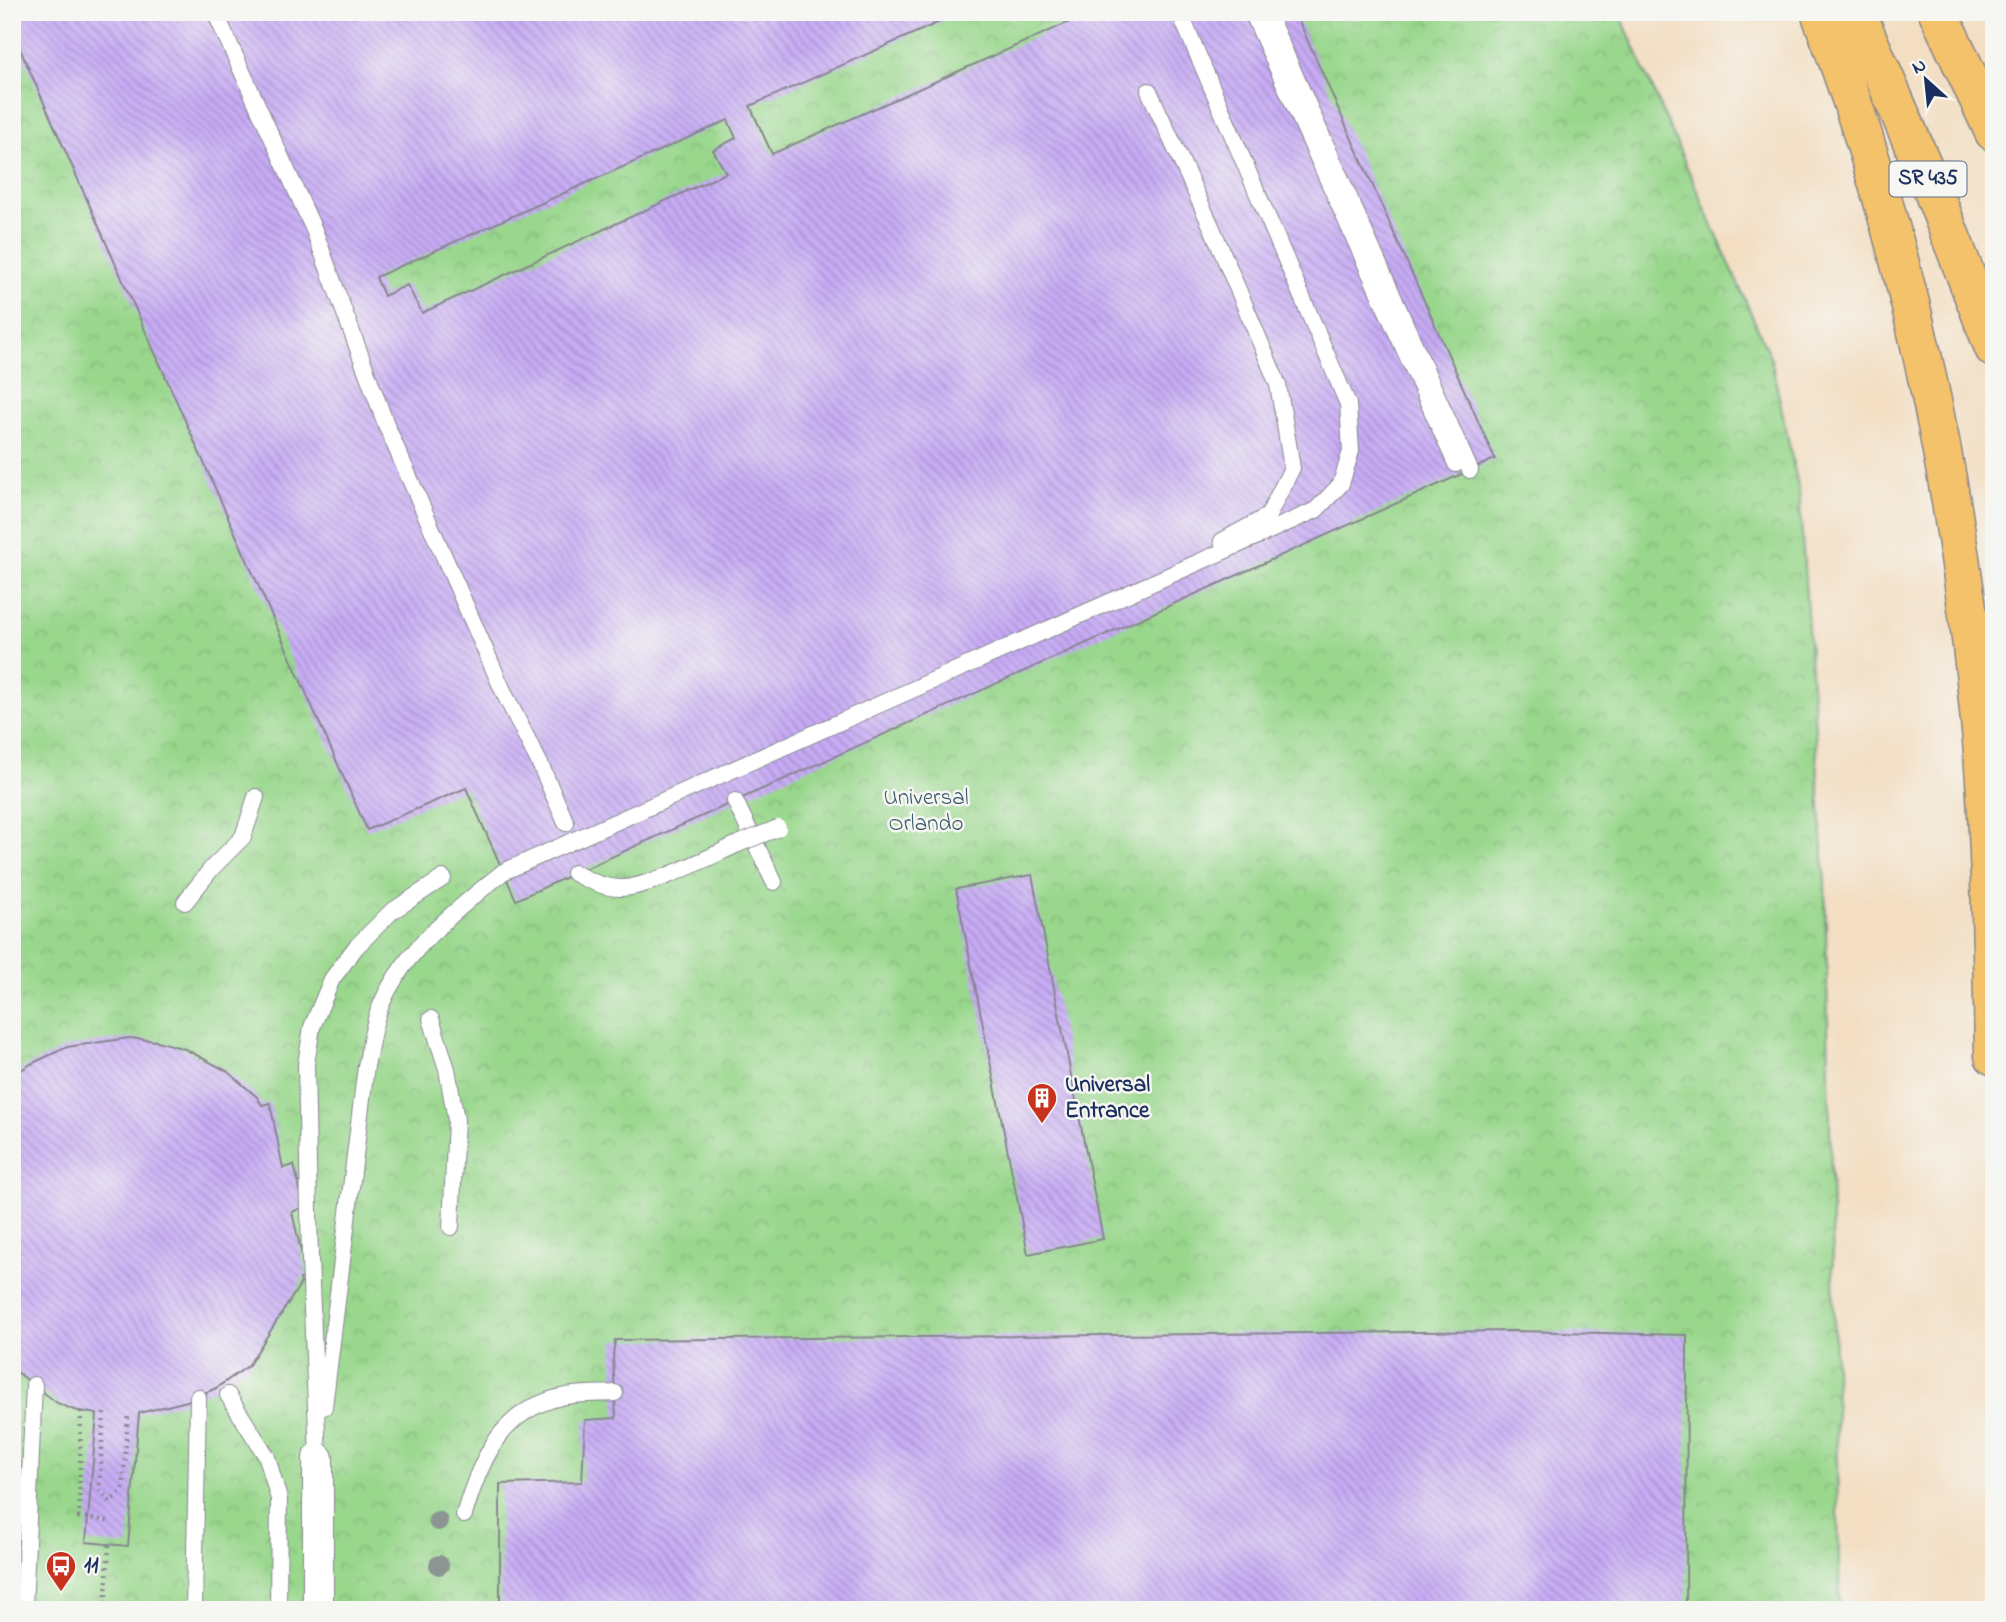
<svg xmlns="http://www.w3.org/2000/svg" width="2006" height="1622" font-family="'Indie Flower',sans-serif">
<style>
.park{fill:url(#park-crowns);stroke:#5a8375;stroke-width:2}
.building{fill:url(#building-back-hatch);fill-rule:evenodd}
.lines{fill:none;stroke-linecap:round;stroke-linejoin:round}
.service-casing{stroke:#878690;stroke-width:18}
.minor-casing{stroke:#878690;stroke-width:32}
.primary-casing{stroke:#878690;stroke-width:41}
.motorway-casing{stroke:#878690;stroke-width:41}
.path{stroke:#878690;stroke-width:4.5;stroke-dasharray:2 5;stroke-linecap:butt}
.service{stroke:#fff;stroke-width:16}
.minor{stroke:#fff;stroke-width:30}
.primary{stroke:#f3c26a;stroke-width:38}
.motorway{stroke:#f3c26a;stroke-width:38}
.service-bridge-casing{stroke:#878690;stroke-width:18;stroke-linecap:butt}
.service-bridge{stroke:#fff;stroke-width:16}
.tree{fill:#8d9592}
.labels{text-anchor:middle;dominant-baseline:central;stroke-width:5;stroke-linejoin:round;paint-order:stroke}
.shield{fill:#f6f6f2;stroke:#5d6b8a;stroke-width:2}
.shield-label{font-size:21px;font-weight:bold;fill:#1b2f5e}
.park-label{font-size:23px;fill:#3a596a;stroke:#f6f6f2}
.poi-label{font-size:23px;font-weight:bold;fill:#1b2f5e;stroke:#f6f6f2;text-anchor:start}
</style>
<defs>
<pattern id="park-crowns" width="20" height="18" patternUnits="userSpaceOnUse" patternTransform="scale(1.75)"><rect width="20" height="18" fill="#99d78c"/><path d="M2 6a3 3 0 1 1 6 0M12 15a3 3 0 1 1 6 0" fill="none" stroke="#83b97b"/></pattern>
<pattern id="building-back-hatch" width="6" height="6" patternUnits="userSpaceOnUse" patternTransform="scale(1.75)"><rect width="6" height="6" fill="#c8acf5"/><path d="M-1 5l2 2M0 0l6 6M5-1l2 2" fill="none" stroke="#a28cca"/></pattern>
</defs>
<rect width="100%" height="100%" fill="#f6f6f2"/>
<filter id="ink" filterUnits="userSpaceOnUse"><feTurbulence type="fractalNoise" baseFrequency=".0143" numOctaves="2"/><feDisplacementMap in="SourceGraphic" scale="14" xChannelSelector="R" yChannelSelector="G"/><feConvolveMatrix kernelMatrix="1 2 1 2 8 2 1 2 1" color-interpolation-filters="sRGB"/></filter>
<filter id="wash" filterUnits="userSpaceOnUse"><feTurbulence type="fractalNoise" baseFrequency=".00686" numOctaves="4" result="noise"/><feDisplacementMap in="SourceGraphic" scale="28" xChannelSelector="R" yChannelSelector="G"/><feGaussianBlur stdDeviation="1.57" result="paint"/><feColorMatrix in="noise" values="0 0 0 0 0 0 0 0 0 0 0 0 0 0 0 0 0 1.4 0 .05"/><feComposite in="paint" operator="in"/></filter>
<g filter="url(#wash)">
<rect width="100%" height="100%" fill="#f3dec2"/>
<polygon class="park" points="12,12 1619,12 1771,359 1799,491 1825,881 1840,1610 12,1610"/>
<g id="blocks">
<g class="building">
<path d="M 12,12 L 962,12 L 750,106 L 772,154 L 1092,12 L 1295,12 L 1495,459 L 516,900 L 466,788 L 367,830 L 12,31 ZM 728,120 L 736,138 L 713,150 L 726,173 L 422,313 L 407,285 L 384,296 L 376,277 Z"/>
<polygon points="1032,875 1103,1239 1028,1254 956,889"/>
<polygon points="129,1038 157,1041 185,1049 227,1071 257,1097 262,1105 270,1103 283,1168 294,1165 304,1207 292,1212 307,1277 300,1279 301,1283 248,1366 216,1388 187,1401 139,1413 128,1546 86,1542 97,1414 74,1410 57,1403 12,1368 12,1076 31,1064 67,1047"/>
<polygon points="1516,1331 1687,1335 1686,1610 500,1610 500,1484 582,1482 585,1420 616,1418 613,1356 615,1340"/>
</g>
</g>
</g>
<g filter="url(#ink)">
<use href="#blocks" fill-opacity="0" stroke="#878690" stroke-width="2"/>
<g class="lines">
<g class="service-casing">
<g id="service">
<polyline points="215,12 314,230 387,427 505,695 540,764 566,823"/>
<polyline points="1252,12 1456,464"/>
<polyline points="1267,12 1470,470"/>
<polyline points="1149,91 1212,228 1267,358 1278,385 1286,431 1292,468 1268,516 1222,541"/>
<polyline points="735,801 774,882"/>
<polyline points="503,872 1316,510 1341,484 1351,451 1348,404 1182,18"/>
<path d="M 574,873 C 588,880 604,888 620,888 C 649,888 709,857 738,844"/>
<polyline points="185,902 212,868 243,837 256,797"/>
<polyline points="431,1019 447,1069 456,1120 451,1227"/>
<polyline points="228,1395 267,1457 279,1499 278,1610"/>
<polyline points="324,1407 366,1066"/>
<polyline points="318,1458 310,1258 306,1064 312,1027 332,979 356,947 391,912 443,878"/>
<path d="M 464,1515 C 480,1461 500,1411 561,1397 C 578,1393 597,1394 615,1393"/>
<polyline points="24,1610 34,1385"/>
<polyline points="194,1610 198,1397"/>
</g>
</g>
<g class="minor-casing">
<polyline id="minor" points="318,1610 318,1458"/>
</g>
<g class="primary-casing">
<g id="primary">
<polyline points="1856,12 1930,183 1994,348"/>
<polyline points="1938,12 1994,132"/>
</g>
</g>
<g class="motorway-casing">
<path id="motorway" d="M 1820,12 C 1908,243 1960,496 1982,741 C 1991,846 1992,952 1994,1056"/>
</g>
<g class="path">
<polyline points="81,1411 79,1517 110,1521"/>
<polyline points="104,1413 99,1489 110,1502 123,1490 128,1413"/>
<polyline points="105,1610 109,1544"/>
</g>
<use href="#service" class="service"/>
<use href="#minor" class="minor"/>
<use href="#primary" class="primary"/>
<use href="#motorway" class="motorway"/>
<g class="service-bridge-casing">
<g id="service-bridge">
<polyline points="738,844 778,828"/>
<path d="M 366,1066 C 370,1049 372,1030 378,1013 C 399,953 455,911 503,872"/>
</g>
</g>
<use href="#service-bridge" class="service-bridge"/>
</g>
<g class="tree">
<circle cx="438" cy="1521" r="10"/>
<circle cx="439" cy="1565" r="10"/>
</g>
</g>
<defs>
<g id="building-pin" transform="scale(1.575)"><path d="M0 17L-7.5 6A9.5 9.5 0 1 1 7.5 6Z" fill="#c8321e" stroke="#f6f6f2"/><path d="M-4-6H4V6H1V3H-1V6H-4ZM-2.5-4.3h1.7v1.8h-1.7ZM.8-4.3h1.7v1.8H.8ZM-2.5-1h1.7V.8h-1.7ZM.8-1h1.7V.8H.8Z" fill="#fff"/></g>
<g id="bus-pin" transform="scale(1.575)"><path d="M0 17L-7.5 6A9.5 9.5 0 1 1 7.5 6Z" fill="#c8321e" stroke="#f6f6f2"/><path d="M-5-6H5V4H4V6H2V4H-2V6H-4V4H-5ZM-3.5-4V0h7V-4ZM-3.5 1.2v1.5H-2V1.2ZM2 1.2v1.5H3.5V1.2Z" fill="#fff"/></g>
</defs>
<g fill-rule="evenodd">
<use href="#building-pin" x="1042" y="1098"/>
<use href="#bus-pin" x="61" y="1566"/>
</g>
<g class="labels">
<rect class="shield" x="1889.5" y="161.5" width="77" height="35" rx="5"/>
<g class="shield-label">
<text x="1928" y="179">SR 435</text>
</g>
<g class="park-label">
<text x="926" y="798">Universal<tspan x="926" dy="26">Orlando</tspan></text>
</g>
<g class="poi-label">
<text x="1065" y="1085">Universal<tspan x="1065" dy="26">Entrance</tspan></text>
<text x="84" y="1566">11</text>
</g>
</g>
<rect width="2006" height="1622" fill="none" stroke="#f6f6f2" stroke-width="42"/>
<g transform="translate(1926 80) rotate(333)" stroke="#f6f6f2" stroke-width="5" paint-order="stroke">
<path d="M0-5L12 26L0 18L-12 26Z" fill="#1b2f5e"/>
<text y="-10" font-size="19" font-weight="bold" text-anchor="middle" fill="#1b2f5e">N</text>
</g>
</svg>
